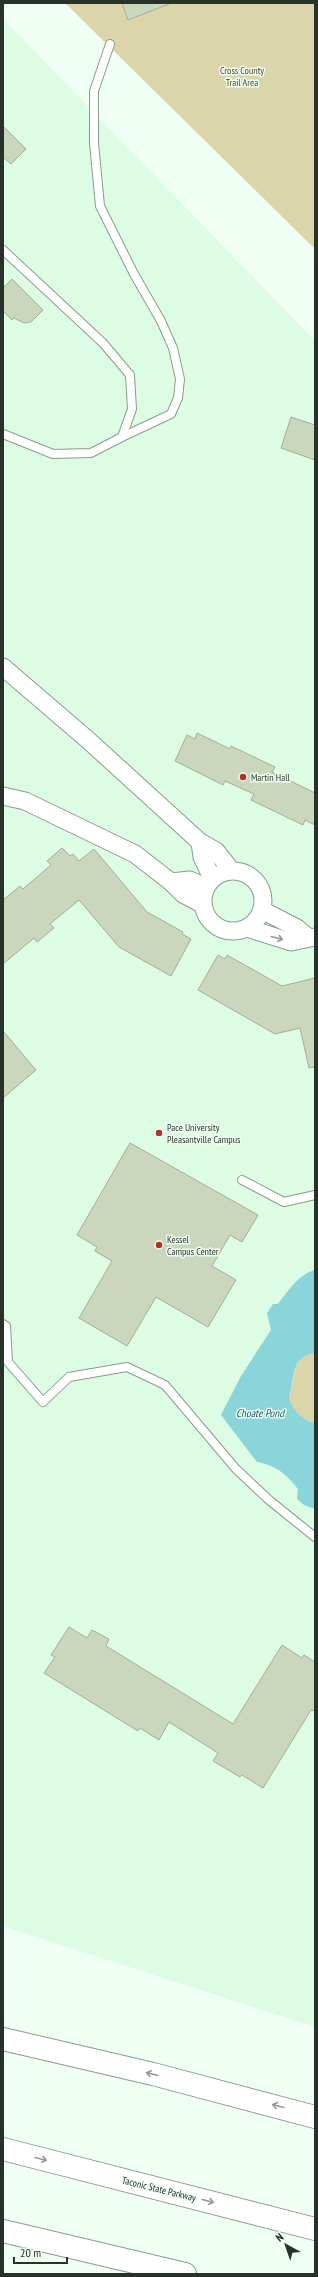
<svg xmlns="http://www.w3.org/2000/svg" width="318" height="2277" font-family="'PT Sans Narrow',sans-serif">
<style>
.built{fill:#dcfce3}
.green{fill:#dad6aa}
.water{fill:#89d5d9}
.building{fill:#cbd7bd;stroke:#a3ae95}
.lines{fill:none;stroke-linecap:round;stroke-linejoin:round}
.service-casing{stroke:#879e8c;stroke-width:10}
.minor-casing{stroke:#879e8c;stroke-width:19}
.primary-casing{stroke:#879e8c;stroke-width:24}
.motorway-casing{stroke:#879e8c;stroke-width:24}
.service{stroke:#fff;stroke-width:8}
.minor{stroke:#fff;stroke-width:17}
.primary{stroke:#fff;stroke-width:22}
.motorway{stroke:#fff;stroke-width:22}
.oneway{stroke:#949894}
.poi-dot{fill:#b92c1f;stroke:#f0fff3;stroke-width:1.5}
.labels{text-anchor:middle;dominant-baseline:central;stroke-width:3;stroke-linejoin:round;paint-order:stroke}
.park-label{font-size:10px;fill:#4b461a;stroke:#f0fff3}
.poi-label{font-size:10px;fill:#28312a;stroke:#f0fff3;text-anchor:start}
.street-label{font-size:10px;fill:#28312a;stroke:#f0fff3}
.water-label{font-size:11px;font-style:italic;fill:#145659;stroke:#f0fff3}
</style>
<rect width="100%" height="100%" fill="#f0fff3"/>
<polygon class="built" points="3,19 315,341 315,2027 3,1926"/>
<g class="green">
<polygon points="65,3 315,3 315,249"/>
<path d="M 315,1353 L 315,1423 C 304,1421 294,1411 290,1401 C 288,1397 290,1393 291,1389 C 296,1371 293,1357 315,1353 Z"/>
</g>
<path class="water" d="M 315,1270 L 315,1353 C 293,1357 295,1371 291,1389 C 290,1393 288,1397 290,1401 C 294,1411 304,1421 315,1423 L 315,1509 L 304,1505 L 297,1499 L 298,1489 C 286,1474 276,1465 257,1462 L 221,1415 L 241,1376 L 271,1330 L 267,1313 L 273,1304 L 278,1304 C 288,1291 299,1274 315,1270 Z"/>
<g class="building">
<polygon points="122,3 169,3 169,4 128,20"/>
<polygon points="3,126 26,149 11,164 3,157"/>
<polygon points="12,279 43,310 31,322 24,323 14,318 12,320 3,311 3,288"/>
<polygon points="291,417 315,425 315,460 281,448"/>
<polygon points="197,733 230,749 231,746 275,767 272,772 315,793 315,825 305,820 303,825 251,800 254,794 225,781 223,785 175,761 187,735 195,739"/>
<polygon points="62,848 70,856 73,854 79,861 94,849 147,912 183,932 182,934 191,939 171,976 119,947 79,900 50,924 54,928 37,942 34,938 3,964 3,900 20,886 23,889 51,865 47,861"/>
<polygon points="218,955 225,959 227,955 282,986 315,978 315,1067 309,1068 300,1028 275,1034 198,990"/>
<polygon points="3,1031 36,1070 3,1098"/>
<polygon points="130,1143 258,1215 242,1242 230,1235 212,1266 236,1280 208,1327 156,1297 127,1346 79,1318 112,1261 95,1251 97,1247 77,1235"/>
<polygon points="69,1627 87,1638 92,1630 109,1639 106,1646 233,1724 282,1645 302,1658 304,1655 315,1662 315,1711 311,1710 263,1788 242,1775 240,1777 213,1761 218,1753 169,1722 159,1740 140,1728 138,1731 44,1673 55,1657 51,1655"/>
</g>
<g class="lines">
<g class="service-casing">
<g id="service">
<polyline points="110,44 94,91 94,143 100,206 134,274 161,321 173,348 180,379 178,398 171,414 122,437"/>
<polyline points="3,250 103,343 130,375 132,409 122,437 91,453 53,454 3,434"/>
<polyline points="242,1180 284,1202 315,1195"/>
<polyline points="3,1324 6,1326 8,1362 43,1402 69,1377 127,1367 165,1385 236,1469 269,1500 315,1537"/>
</g>
</g>
<g class="minor-casing">
<g id="minor">
<polyline points="3,667 88,740 200,842 216,851 231,870"/>
<polyline points="3,796 25,801 135,854 171,882 183,894 202,904"/>
<polyline points="200,842 202,857 212,878"/>
<circle cx="233" cy="901" r="30"/>
<polyline points="171,882 190,880 205,887"/>
<polyline points="262,910 297,928 308,937"/>
<polyline points="247,928 291,942 315,937"/>
</g>
</g>
<g class="primary-casing">
<polyline id="primary" points="3,2231 185,2274"/>
</g>
<g class="motorway-casing">
<g id="motorway">
<polyline points="3,2039 153,2074 315,2117"/>
<polyline points="3,2149 315,2229"/>
</g>
</g>
<use href="#service" class="service"/>
<use href="#minor" class="minor"/>
<use href="#primary" class="primary"/>
<use href="#motorway" class="motorway"/>
</g>
<defs><path id="oneway-shaft" d="M-6 0H5M1.5-3L5.5 0L1.5 3" fill="none" stroke-width="1.6" stroke-linecap="round" stroke-linejoin="round"/></defs>
<g class="oneway">
<use href="#oneway-shaft" transform="translate(277 938) rotate(15)"/>
<use href="#oneway-shaft" transform="translate(152 2074) rotate(-166)"/>
<use href="#oneway-shaft" transform="translate(278 2106) rotate(-165)"/>
<use href="#oneway-shaft" transform="translate(41 2159) rotate(14)"/>
<use href="#oneway-shaft" transform="translate(208 2201) rotate(14)"/>
</g>
<g class="poi-dot">
<circle cx="243" cy="777" r="4"/>
<circle cx="159" cy="1133" r="4"/>
<circle cx="159" cy="1245" r="4"/>
</g>
<g class="labels">
<g class="park-label">
<text x="242" y="70">Cross County<tspan x="242" dy="12">Trail Area</tspan></text>
</g>
<g class="poi-label">
<text x="251" y="777">Martin Hall</text>
<text x="167" y="1127">Pace University<tspan x="167" dy="12">Pleasantville Campus</tspan></text>
<text x="167" y="1239">Kessel<tspan x="167" dy="12">Campus Center</tspan></text>
</g>
<g class="street-label">
<text transform="translate(159 2189) rotate(14)">Taconic State Parkway</text>
</g>
<g class="water-label">
<text x="260" y="1413">Choate Pond</text>
</g>
</g>
<rect width="318" height="2277" fill="none" stroke="#28312a" stroke-width="8"/>
<g transform="translate(286 2245) rotate(320)" stroke="#f0fff3" stroke-width="3" paint-order="stroke">
<path d="M0-3L7 15L0 10L-7 15Z" fill="#28312a"/>
<text y="-6" font-size="11" font-weight="bold" text-anchor="middle" fill="#28312a">N</text>
</g>
<path d="M14 2257v6h53v-6" fill="none" stroke="#28312a" stroke-width="2"/>
<text x="20" y="2257" font-size="12" fill="#28312a" stroke="#f0fff3" stroke-width="3" paint-order="stroke">20 m</text>
</svg>
